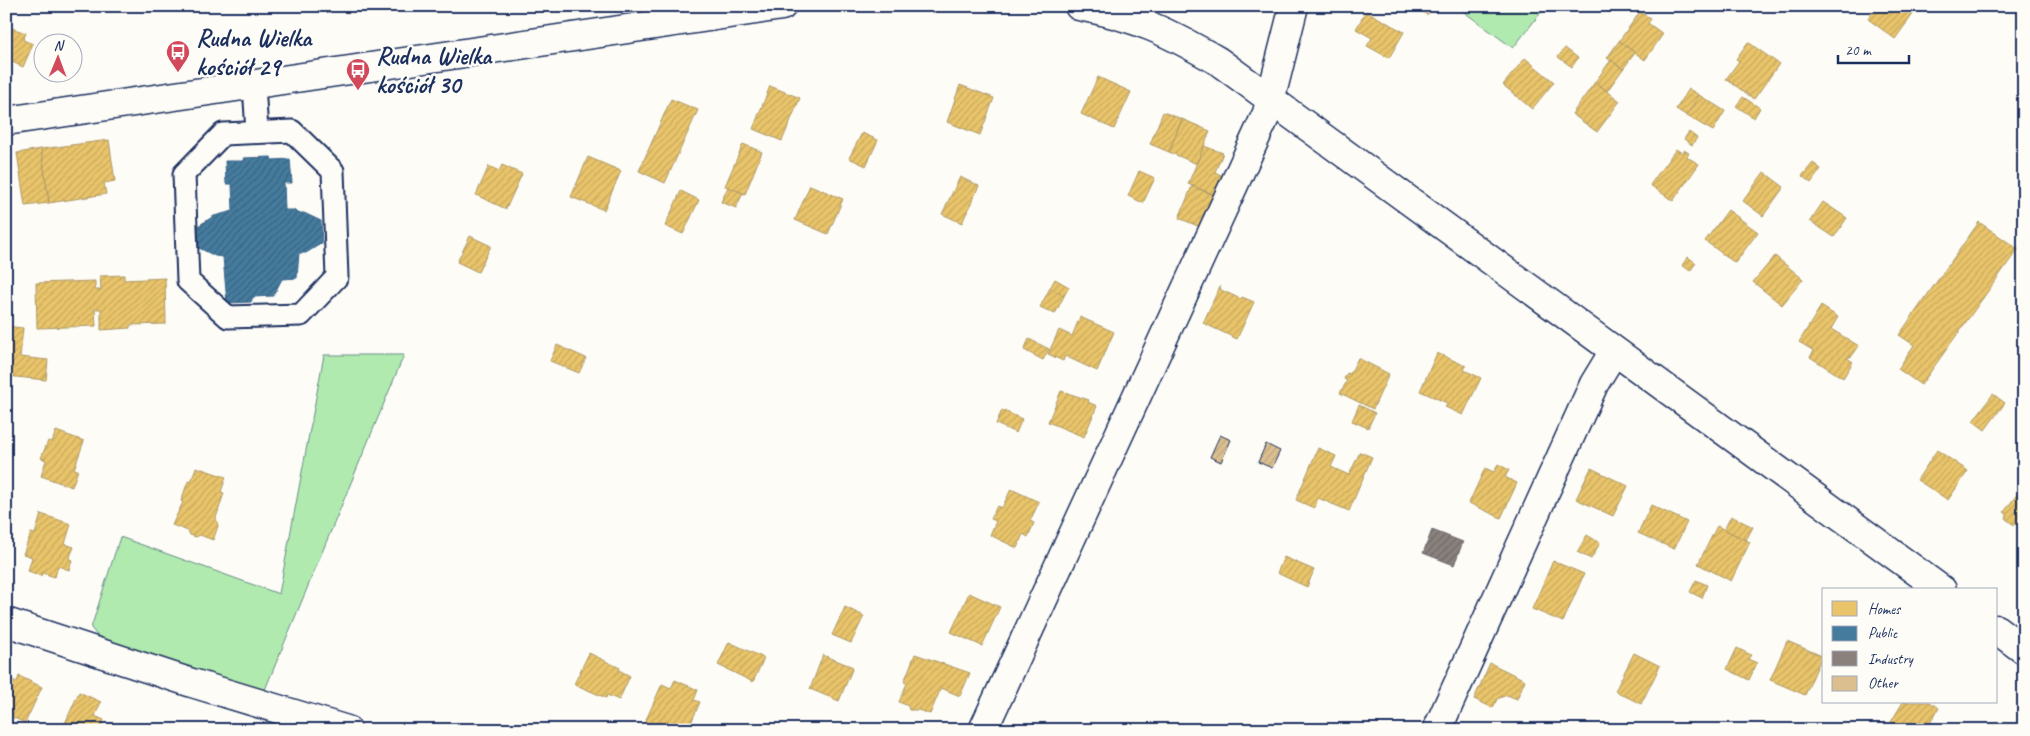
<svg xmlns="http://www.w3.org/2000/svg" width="2030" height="736" font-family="Caveat,sans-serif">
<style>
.grass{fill:#b1eaae;stroke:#668c86}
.homes{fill:url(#homes-hatch);stroke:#ab9766}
.public{fill:url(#public-hatch);stroke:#38648a}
.industry{fill:url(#industry-hatch);stroke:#696873}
.building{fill:url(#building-hatch);stroke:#1b2f5e}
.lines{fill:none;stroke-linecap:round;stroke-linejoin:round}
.pedestrian-casing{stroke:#1b2f5e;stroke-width:25}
.minor-casing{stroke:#1b2f5e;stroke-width:31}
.tertiary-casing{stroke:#1b2f5e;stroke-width:31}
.pedestrian{stroke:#fdfcf7;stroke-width:21}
.minor{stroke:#fdfcf7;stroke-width:28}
.tertiary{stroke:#fdfcf7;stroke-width:28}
.labels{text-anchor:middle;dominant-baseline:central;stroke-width:5;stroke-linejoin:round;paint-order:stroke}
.poi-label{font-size:25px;font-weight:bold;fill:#1b2f5e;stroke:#fdfcf7;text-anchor:start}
</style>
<defs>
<pattern id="homes-hatch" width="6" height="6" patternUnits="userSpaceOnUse" patternTransform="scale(1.25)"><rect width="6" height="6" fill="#e9c46a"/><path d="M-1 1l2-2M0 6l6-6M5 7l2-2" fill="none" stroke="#c7a95e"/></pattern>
<pattern id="public-hatch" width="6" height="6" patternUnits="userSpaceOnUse" patternTransform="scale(1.25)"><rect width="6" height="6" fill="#457b9d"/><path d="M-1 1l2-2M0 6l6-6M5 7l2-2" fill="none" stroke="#396583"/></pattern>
<pattern id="industry-hatch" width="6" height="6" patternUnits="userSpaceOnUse" patternTransform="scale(1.25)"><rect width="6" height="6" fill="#8a817c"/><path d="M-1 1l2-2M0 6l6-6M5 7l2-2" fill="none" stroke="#706a69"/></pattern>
<pattern id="building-hatch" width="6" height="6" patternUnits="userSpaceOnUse" patternTransform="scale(1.25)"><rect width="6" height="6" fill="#dbbf8f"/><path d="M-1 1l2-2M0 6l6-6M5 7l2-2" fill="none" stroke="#bba47e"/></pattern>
</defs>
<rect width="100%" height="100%" fill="#fdfcf7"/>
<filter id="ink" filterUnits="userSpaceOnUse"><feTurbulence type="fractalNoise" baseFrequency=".02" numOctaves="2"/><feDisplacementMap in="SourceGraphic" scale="10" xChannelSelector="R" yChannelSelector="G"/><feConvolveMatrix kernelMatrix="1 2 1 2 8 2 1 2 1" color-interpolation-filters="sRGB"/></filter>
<g filter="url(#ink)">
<g class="grass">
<polygon points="1456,6 1546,6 1513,48"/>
<polygon points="324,355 404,355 264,692 99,638 91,628 120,537 279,594"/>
</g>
<g class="homes">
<polygon points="1414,6 1433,6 1427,15"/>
<polygon points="1877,6 1919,6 1895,39 1868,19"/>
<polygon points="1366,11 1404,32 1389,58 1367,46 1372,38 1356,29"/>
<polygon points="1640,12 1651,19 1648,23 1663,34 1645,60 1619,41"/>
<polygon points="6,26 26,33 23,40 33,44 23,67 12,62 10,68 6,67"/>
<polygon points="1619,41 1635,53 1623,69 1607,58"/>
<polygon points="1748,42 1779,64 1754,99 1726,79 1739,61 1736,59"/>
<polygon points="1565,48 1578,58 1572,67 1558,57"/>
<polygon points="1525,58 1554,82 1532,109 1503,85"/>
<polygon points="1611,60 1623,69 1607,91 1595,82"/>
<polygon points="1098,77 1131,92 1114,129 1081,114"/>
<polygon points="1595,82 1620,101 1597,132 1572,114"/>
<polygon points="960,85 994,98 980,135 947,122"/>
<polygon points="770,86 800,98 782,141 753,129"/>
<polygon points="1689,89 1699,95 1687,116 1676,109"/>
<polygon points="1699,95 1725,111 1713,131 1687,116"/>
<polygon points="1743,97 1760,108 1754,118 1736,106"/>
<polygon points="671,99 698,110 665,183 639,171"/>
<polygon points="1163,112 1182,119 1169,152 1150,144"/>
<polygon points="1182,119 1210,131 1197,164 1169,152"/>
<polygon points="1689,132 1697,138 1692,145 1684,139"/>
<polygon points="862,133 878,140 866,166 849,158"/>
<polygon points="109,140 115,181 104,183 106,194 49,203 41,149"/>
<polygon points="743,144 762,152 745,194 725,186"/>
<polygon points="1204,146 1223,153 1215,172 1225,177 1217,196 1188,184"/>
<polygon points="41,149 49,203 25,206 17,153"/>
<polygon points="1676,149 1682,153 1684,150 1689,153 1687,157 1699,164 1673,201 1650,185"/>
<polygon points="588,157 621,171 604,210 571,197"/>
<polygon points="1813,163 1821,169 1811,183 1802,176"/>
<polygon points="502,165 522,174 506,209 476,195 489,166 499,171"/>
<polygon points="1139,171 1155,178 1143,203 1128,196"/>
<polygon points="1764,172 1784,187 1763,216 1743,201"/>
<polygon points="960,177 979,186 962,223 942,214"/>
<polygon points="810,185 843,199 828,234 795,220"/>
<polygon points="1192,186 1214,195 1200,227 1179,218"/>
<polygon points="728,187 743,193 736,208 721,202"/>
<polygon points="681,191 699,200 683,234 665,226"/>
<polygon points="1823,202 1847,218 1834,237 1810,221"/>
<polygon points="1728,210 1758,232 1735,263 1705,241"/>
<polygon points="1979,222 2018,249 1921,385 1898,369 1914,345 1899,335"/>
<polygon points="470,236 491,246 478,272 457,262"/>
<polygon points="1775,256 1803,279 1782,305 1753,282"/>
<polygon points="1688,257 1696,263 1690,271 1682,265"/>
<polygon points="124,275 124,280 165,278 166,324 130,325 130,328 101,330 101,309 95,309 96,326 37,328 36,283 95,281 95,290 101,290 100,276"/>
<polygon points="1055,279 1069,287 1064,296 1050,288"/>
<polygon points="1220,286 1221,290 1241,299 1242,297 1254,302 1237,339 1203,323"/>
<polygon points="1050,288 1064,296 1055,314 1040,307"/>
<polygon points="1821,306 1838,317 1831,329 1859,346 1852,356 1847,358 1853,362 1843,378 1810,357 1814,351 1799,342"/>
<polygon points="1080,317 1114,332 1097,371 1065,356 1063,361 1048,354 1059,330 1072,336"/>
<polygon points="6,326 23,328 20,357 48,360 46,380 6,376"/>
<polygon points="1029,339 1049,349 1043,360 1024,350"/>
<polygon points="557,345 586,358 579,373 550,361"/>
<polygon points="1437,353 1466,366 1464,370 1481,378 1463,415 1445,407 1447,403 1420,391"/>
<polygon points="1358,358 1389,374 1373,409 1340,393 1347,381 1344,379 1347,373 1350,374"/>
<polygon points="1061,391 1089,400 1088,402 1097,406 1084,437 1048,422"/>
<polygon points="1993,394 2005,403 1985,430 1973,421"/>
<polygon points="1359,405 1375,413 1368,428 1352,421"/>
<polygon points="1002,410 1022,419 1016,433 996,424"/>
<polygon points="56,431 84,441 74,469 78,470 72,487 41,476 46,460 41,458 48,441 52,442"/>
<polygon points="1318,448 1336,456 1331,467 1349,475 1360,452 1372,457 1349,511 1318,498 1314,508 1296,500"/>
<polygon points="1937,450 1968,471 1948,500 1917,480"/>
<polygon points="1498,464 1509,470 1505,477 1517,483 1501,518 1469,503 1485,468 1494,472"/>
<polygon points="196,467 226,477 221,492 224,493 216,518 218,526 213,540 200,535 196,537 190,535 188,531 172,525 183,502 181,501 188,481 191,482"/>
<polygon points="1591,468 1628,486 1613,516 1576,499"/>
<polygon points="2024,485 2024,527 2019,523 2014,525 2006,519 2007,514 2004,512"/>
<polygon points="1011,489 1039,502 1030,521 1034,523 1028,537 1023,534 1017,548 990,535 996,521 991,519 997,506 1002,508"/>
<polygon points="1651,505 1687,522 1674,549 1638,533"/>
<polygon points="41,514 71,524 65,544 74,547 69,559 72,560 69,570 58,566 55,577 42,573 41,576 28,571 32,557 23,554 31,533 35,534"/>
<polygon points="1731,516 1753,527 1746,540 1724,530"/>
<polygon points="1717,526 1750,542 1731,581 1698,564"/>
<polygon points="1587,535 1600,543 1591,559 1577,552"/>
<polygon points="1284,557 1314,570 1307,587 1277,573"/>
<polygon points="1553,561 1584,574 1563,622 1532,609"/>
<polygon points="1696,580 1707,585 1702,598 1690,592"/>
<polygon points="969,593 1000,607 982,646 951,632"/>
<polygon points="845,607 864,616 851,643 832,635"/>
<polygon points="1787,641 1822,656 1805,695 1770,680"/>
<polygon points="729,642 764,658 753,682 718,665"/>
<polygon points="1737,648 1751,655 1748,659 1757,663 1749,680 1727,669"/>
<polygon points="589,653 620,668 619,670 630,676 619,700 607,695 606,698 574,684"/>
<polygon points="1634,653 1660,666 1641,704 1615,691"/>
<polygon points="915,654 970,673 960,696 941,688 930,714 918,710 909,710 908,706 899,702 907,683 904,682"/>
<polygon points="823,655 853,667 839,701 810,689"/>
<polygon points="1490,663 1525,680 1517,699 1507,695 1497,699 1493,708 1474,699"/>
<polygon points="19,676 42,687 25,723 12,717 13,714 6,711 6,677 17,682"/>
<polygon points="675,680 698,690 694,700 700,702 688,730 664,730 645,722 662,684 671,688"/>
<polygon points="79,692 101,702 95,716 104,720 99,730 62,730"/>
<polygon points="1903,702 1930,702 1939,708 1926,730 1905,730 1891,722"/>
</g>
<polygon class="public" points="271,157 272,160 290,159 292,183 284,183 285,210 294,210 297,213 304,213 321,221 322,243 306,253 299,253 297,278 282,279 273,296 253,297 251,302 227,303 223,257 215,256 199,248 198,226 214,216 233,211 232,184 226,184 225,161 244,161 243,158"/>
<polygon class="industry" points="1432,530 1463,542 1454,565 1423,553"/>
<g class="building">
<polygon points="1220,435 1231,440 1221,462 1210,457"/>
<polygon points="1266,444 1280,451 1272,468 1258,462"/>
</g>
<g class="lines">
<g class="pedestrian-casing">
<g id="pedestrian">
<polyline points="254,85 257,132"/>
<polygon points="292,131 333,171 337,277 301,315 228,317 188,281 184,174 223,134"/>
</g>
</g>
<g class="minor-casing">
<g id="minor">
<polyline points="6,622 192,683 347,730"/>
<polyline points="983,730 1267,113 1294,6"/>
<polyline points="1437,730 1594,384 1614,351"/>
</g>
</g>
<g class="tertiary-casing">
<g id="tertiary">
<path d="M 1079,6 C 1137,17 1168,32 1218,61 L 1942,590"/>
<polyline points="6,121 782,6"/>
<polyline points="1996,629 2024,650"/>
</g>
</g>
<use href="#pedestrian" class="pedestrian"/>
<use href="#minor" class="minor"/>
<use href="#tertiary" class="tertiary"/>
</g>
</g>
<defs>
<g id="bus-pin" transform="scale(1.25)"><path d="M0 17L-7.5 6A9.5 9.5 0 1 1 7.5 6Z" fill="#d1495b" stroke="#fdfcf7"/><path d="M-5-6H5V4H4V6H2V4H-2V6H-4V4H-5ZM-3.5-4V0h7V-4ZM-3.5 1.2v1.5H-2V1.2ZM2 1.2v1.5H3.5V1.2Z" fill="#fff"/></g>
</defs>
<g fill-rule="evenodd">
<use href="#bus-pin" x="178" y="52"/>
<use href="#bus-pin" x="358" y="70"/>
</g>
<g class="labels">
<g class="poi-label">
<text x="196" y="38">Rudna Wielka<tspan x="196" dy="29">kościół 29</tspan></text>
<text x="376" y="56">Rudna Wielka<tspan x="376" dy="29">kościół 30</tspan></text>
</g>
</g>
<rect width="2030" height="736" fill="none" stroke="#fdfcf7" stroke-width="25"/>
<rect x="12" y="12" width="2005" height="711" fill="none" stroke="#1b2f5e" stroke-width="2" filter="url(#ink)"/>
<rect x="1822" y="588" width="175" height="115" fill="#fdfcf7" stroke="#a3aaba"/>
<rect x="1832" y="601" width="25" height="15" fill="#e9c46a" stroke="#a3aaba"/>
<text x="1868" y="614" font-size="15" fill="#1b2f5e">Homes</text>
<rect x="1832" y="626" width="25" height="15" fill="#457b9d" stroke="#a3aaba"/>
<text x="1868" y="638" font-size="15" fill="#1b2f5e">Public</text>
<rect x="1832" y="651" width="25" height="15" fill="#8a817c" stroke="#a3aaba"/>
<text x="1868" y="664" font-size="15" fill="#1b2f5e">Industry</text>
<rect x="1832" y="676" width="25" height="15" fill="#dbbf8f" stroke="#a3aaba"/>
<text x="1868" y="688" font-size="15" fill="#1b2f5e">Other</text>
<g transform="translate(58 58) rotate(1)"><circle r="24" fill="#fdfcf7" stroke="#a3aaba"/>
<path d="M0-4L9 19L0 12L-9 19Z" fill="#d1495b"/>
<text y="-8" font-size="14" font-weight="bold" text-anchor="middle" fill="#1b2f5e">N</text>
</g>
<path d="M1838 55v8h71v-8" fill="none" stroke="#1b2f5e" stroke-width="2.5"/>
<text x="1845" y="55" font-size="15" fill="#1b2f5e" stroke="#fdfcf7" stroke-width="4" paint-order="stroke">20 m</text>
</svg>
